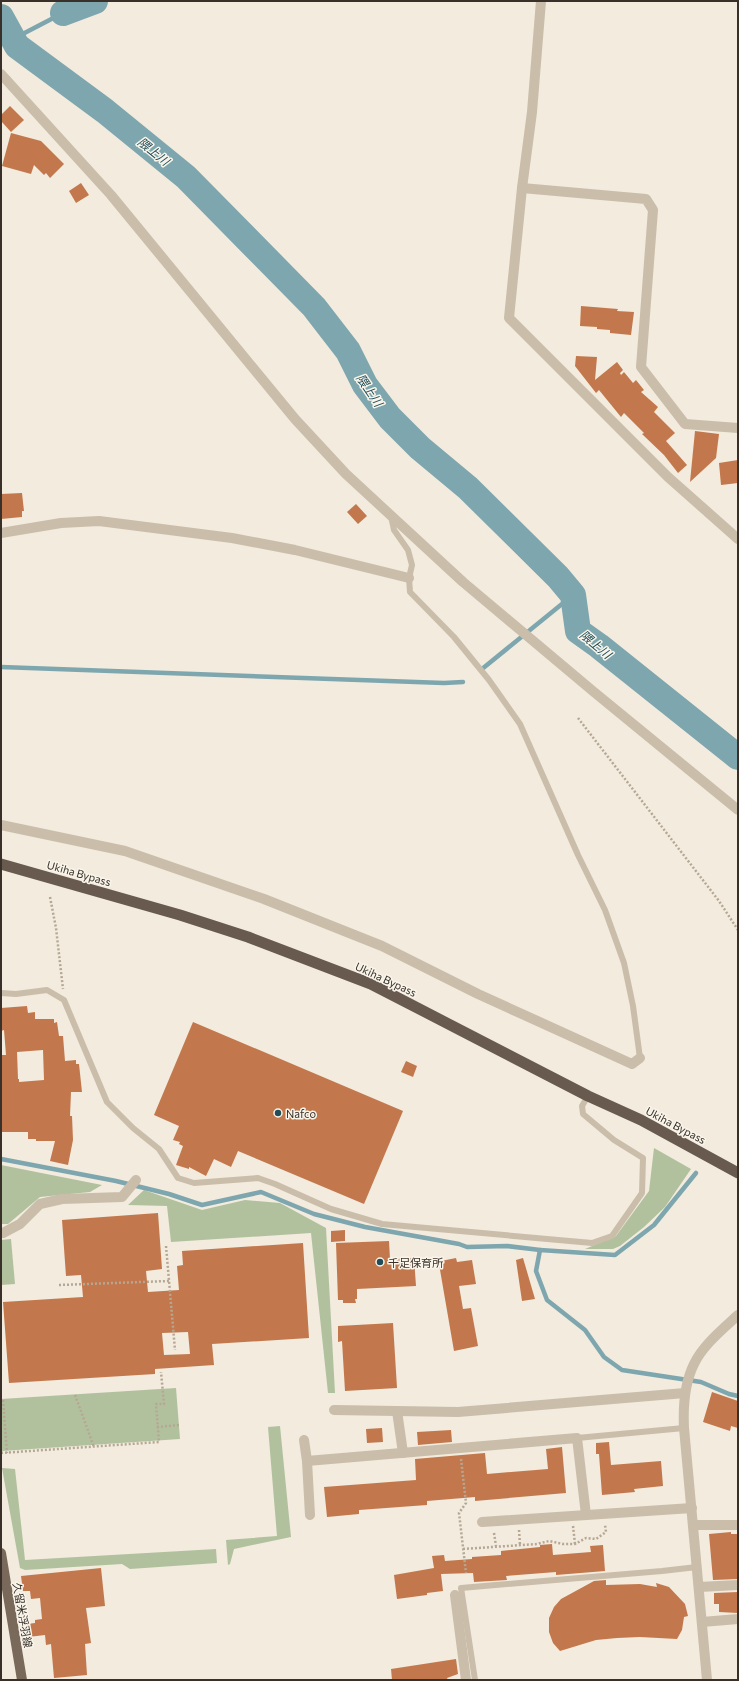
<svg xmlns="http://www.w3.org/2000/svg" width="739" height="1681" font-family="Commissioner,'Noto Sans JP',sans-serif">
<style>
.green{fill:#b1c19e}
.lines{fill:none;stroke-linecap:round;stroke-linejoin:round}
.stream{stroke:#7ea6ae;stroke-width:4.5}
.river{stroke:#7ea6ae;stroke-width:26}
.building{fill:#c2784c;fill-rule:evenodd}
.path{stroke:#b6a794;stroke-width:2.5;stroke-dasharray:2 2;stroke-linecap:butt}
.service{stroke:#cabdaa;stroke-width:6}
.minor{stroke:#cabdaa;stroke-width:10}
.tertiary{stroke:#cabdaa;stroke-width:10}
.primary{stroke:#79695b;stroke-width:10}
.trunk{stroke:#685a4e;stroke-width:11}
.poi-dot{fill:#204d58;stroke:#f9f5eb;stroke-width:1.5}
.labels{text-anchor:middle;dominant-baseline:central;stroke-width:3;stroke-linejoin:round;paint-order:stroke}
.street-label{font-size:11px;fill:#383029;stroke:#f9f5eb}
.poi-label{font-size:11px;fill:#383029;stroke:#f9f5eb;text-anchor:start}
.water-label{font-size:12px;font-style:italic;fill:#204d58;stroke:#f9f5eb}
</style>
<rect width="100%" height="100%" fill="#f2ebde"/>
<g class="green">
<polygon points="654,1148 691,1169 665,1207 644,1227 620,1246 613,1249 585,1249 616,1236 649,1191"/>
<polygon points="1,1165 102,1185 90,1192 40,1197 8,1224 1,1224"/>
<polygon points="144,1190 202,1210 245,1200 280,1203 326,1228 335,1393 328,1393 311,1233 171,1242 167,1206 128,1205"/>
<polygon points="11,1239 15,1284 1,1285 1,1240"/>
<polygon points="176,1388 180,1439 2,1451 1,1448 1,1399"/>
<polygon points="280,1426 291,1537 234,1549 230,1564 228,1565 226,1540 277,1536 268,1427"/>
<polygon points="2,1468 15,1469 25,1560 216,1549 217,1563 130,1569 122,1564 25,1570 20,1568"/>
</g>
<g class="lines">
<g class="stream">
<polyline points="13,39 63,13"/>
<polyline points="1,667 444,683 463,682"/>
<polyline points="482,669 573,595"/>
<polyline points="1,1159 116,1181 169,1194 202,1205 261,1192 314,1214 365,1227 459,1244 467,1247 507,1246 540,1250 536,1271 547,1300 585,1330 604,1357 622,1370 701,1382 729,1394 738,1396"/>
<polyline points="540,1250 615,1255 654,1225 696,1173"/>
</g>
<g class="river">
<polyline points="63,13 95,1"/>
<polyline points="1,17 17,46 105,111 186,177 314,307 348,351 365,385 390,418 420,448 468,488 558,577 573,595 578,631 599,646 738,757"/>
</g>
</g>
<g class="building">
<polygon points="10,106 24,120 11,132 1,121 1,115"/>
<polygon points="11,133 41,141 64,164 50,178 46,173 44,175 34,165 31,174 2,166"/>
<polygon points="81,183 89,195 76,203 69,191"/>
<polygon points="581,306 618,309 617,311 634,312 631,335 610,333 610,330 597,329 597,327 580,326"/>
<polygon points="576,356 597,357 595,380 617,362 623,370 620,373 621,375 624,372 633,383 636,380 644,390 641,392 658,407 654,412 675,433 666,441 687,465 678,473 664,455 642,434 644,433 624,413 621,417 599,390 596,393 575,366"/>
<polygon points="695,431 719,434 716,458 690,482"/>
<polygon points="738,460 738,483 721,485 719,463"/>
<polygon points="22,493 24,511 22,511 22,517 1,519 1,494"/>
<polygon points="356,504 367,516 358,524 347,512"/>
<path d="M 27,1006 L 28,1013 L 35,1012 L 35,1019 L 54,1019 L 54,1023 L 57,1022 L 59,1036 L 63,1036 L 65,1061 L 76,1060 L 76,1064 L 79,1064 L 82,1092 L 71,1092 L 70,1116 L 72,1116 L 73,1140 L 68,1165 L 50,1161 L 55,1141 L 36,1141 L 36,1139 L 28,1139 L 28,1132 L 1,1132 L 1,1055 L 6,1055 L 4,1030 L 1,1031 L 1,1008 ZM 43,1050 L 44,1080 L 19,1082 L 19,1079 L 18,1079 L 17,1052 Z"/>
<polygon points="193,1022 403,1111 364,1204 238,1151 231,1167 214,1159 206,1176 189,1167 189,1169 176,1165 183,1146 179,1144 180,1142 173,1140 179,1126 154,1115"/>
<polygon points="406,1061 417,1066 413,1077 401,1072"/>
<path d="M 158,1213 L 162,1269 L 146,1271 L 148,1292 L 179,1290 L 177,1266 L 183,1265 L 182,1251 L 303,1243 L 309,1338 L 212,1344 L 214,1365 L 155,1369 L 155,1374 L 9,1383 L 3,1302 L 83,1297 L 81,1275 L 66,1276 L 62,1220 ZM 188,1332 L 190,1354 L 164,1355 L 162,1333 Z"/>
<polygon points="345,1230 345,1241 331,1242 331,1231"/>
<polygon points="389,1241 390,1259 414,1258 416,1286 357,1289 357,1299 355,1299 356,1303 343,1303 343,1300 338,1300 336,1243"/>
<polygon points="456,1258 457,1262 472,1260 476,1284 459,1286 463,1309 471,1308 478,1346 454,1351 439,1264 441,1264 441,1261"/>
<polygon points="523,1258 535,1299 522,1301 516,1260"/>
<polygon points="393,1323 397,1388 345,1391 342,1341 338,1342 338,1326"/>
<polygon points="712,1392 738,1401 738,1428 731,1426 730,1431 703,1422"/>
<polygon points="382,1428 383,1442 367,1443 366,1429"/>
<polygon points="451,1430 452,1442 418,1445 417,1432"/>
<polygon points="609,1442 611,1465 661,1461 663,1486 634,1489 635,1492 602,1495 599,1454 596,1454 596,1443"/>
<polygon points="562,1447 566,1493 475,1501 475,1497 427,1501 427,1505 359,1510 359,1514 327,1517 324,1487 416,1480 415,1459 485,1453 487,1474 548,1469 546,1449"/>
<polygon points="731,1532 731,1534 738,1534 738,1579 713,1580 709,1534"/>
<polygon points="552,1544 553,1555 591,1552 590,1546 603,1545 605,1571 556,1575 556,1572 506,1576 507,1580 474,1582 473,1573 441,1574 443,1591 427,1593 427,1595 397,1599 394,1575 434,1568 432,1556 444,1555 445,1561 472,1559 472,1557 501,1555 501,1551 540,1547 540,1545"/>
<polygon points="101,1568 105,1606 86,1608 91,1643 85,1644 87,1675 54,1678 51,1644 46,1645 45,1635 28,1637 27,1624 35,1623 35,1620 42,1619 40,1598 31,1599 30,1591 23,1591 21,1576"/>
<polygon points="606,1580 606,1585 640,1584 657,1587 656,1583 669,1587 685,1604 688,1616 684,1617 682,1630 677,1639 640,1637 617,1638 596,1640 560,1651 553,1643 549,1632 549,1618 554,1607 561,1599 594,1581"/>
<polygon points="738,1592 738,1613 719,1612 719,1604 714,1604 714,1593"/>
<polygon points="456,1659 458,1674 447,1678 448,1680 392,1680 391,1669"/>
</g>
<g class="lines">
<g class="path">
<polyline points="578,718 719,901 738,930"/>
<polyline points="50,897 56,928 63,989"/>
<polyline points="166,1246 175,1350"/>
<polyline points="59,1285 169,1281"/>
<polyline points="75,1395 94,1447"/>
<polyline points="3,1400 7,1453"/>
<polyline points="157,1427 179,1425"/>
<polyline points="1,1453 159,1442 156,1404 164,1404 161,1372"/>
<polyline points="461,1459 466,1503 459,1513 466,1573"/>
<polyline points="573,1526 575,1544"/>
<polyline points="519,1530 520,1545"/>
<polyline points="494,1533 496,1546"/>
<polyline points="463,1549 537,1544 549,1541 563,1544 575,1544 586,1538 596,1539 606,1532 605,1525"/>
</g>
<g class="service">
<polyline points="391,516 394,530 408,550 412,565 409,578 410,592 454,637 489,680 520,724 578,855 605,910 624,963 633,1006 640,1058"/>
<polyline points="1,993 16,994 47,990 64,1000 107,1102 133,1128 159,1149 178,1178 194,1183 258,1178 275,1184 331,1209 382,1224 592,1243 612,1236 642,1193 643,1158 614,1140 583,1114 582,1106 588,1096"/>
<polyline points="577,1438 684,1428"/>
<polyline points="475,1680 461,1588 662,1571 697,1567"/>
</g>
<g class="minor">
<polyline points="541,1 532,112 522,188 509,318 668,477 738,539"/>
<polyline points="1,74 111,195 295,419 346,474 463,582 594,692 738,810"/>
<polyline points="522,188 646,199 653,210 641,367 685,424 738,428"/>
<polyline points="1,533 61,523 99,521 232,538 295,550 409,578"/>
<polyline points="1,825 125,851 264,899 382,946 478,994 632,1064 640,1058"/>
<polyline points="1,1233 3,1233 20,1224 40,1204 62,1199 122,1197 136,1180"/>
<polyline points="397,1411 403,1453"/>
<polyline points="304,1440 307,1461 310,1515"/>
<polyline points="307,1461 577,1438 586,1515"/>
<polyline points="482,1522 692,1508"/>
<polyline points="694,1525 738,1525"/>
<polyline points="699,1587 738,1585"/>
<polyline points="455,1595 466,1680"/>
<polyline points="702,1622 738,1619"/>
</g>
<g class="tertiary">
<polyline points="334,1410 458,1412 685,1393"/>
<path d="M 707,1680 L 684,1428 C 683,1407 684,1384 694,1364 C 703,1345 723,1329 738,1315"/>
</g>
<polyline class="primary" points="1,1553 22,1680"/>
<polyline class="trunk" points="1,864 180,915 248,937 371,984 588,1096 641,1120 738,1173"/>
</g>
<g class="poi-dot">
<circle cx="278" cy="1113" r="4"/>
<circle cx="380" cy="1262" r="4"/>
</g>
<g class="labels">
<g class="street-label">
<text transform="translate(79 873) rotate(16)">Ukiha Bypass</text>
<text transform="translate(386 979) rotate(25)">Ukiha Bypass</text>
<text transform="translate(676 1125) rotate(28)">Ukiha Bypass</text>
<text transform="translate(23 1615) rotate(80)">久留米浮羽線</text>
</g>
<g class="poi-label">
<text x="286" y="1113">Nafco</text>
<text x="388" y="1262">千足保育所</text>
</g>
<g class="water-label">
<text transform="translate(154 151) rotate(39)">隈上川</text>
<text transform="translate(370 390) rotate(56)">隈上川</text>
<text transform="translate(596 644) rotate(40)">隈上川</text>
</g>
</g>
<rect width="739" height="1681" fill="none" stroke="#383029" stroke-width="4"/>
</svg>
